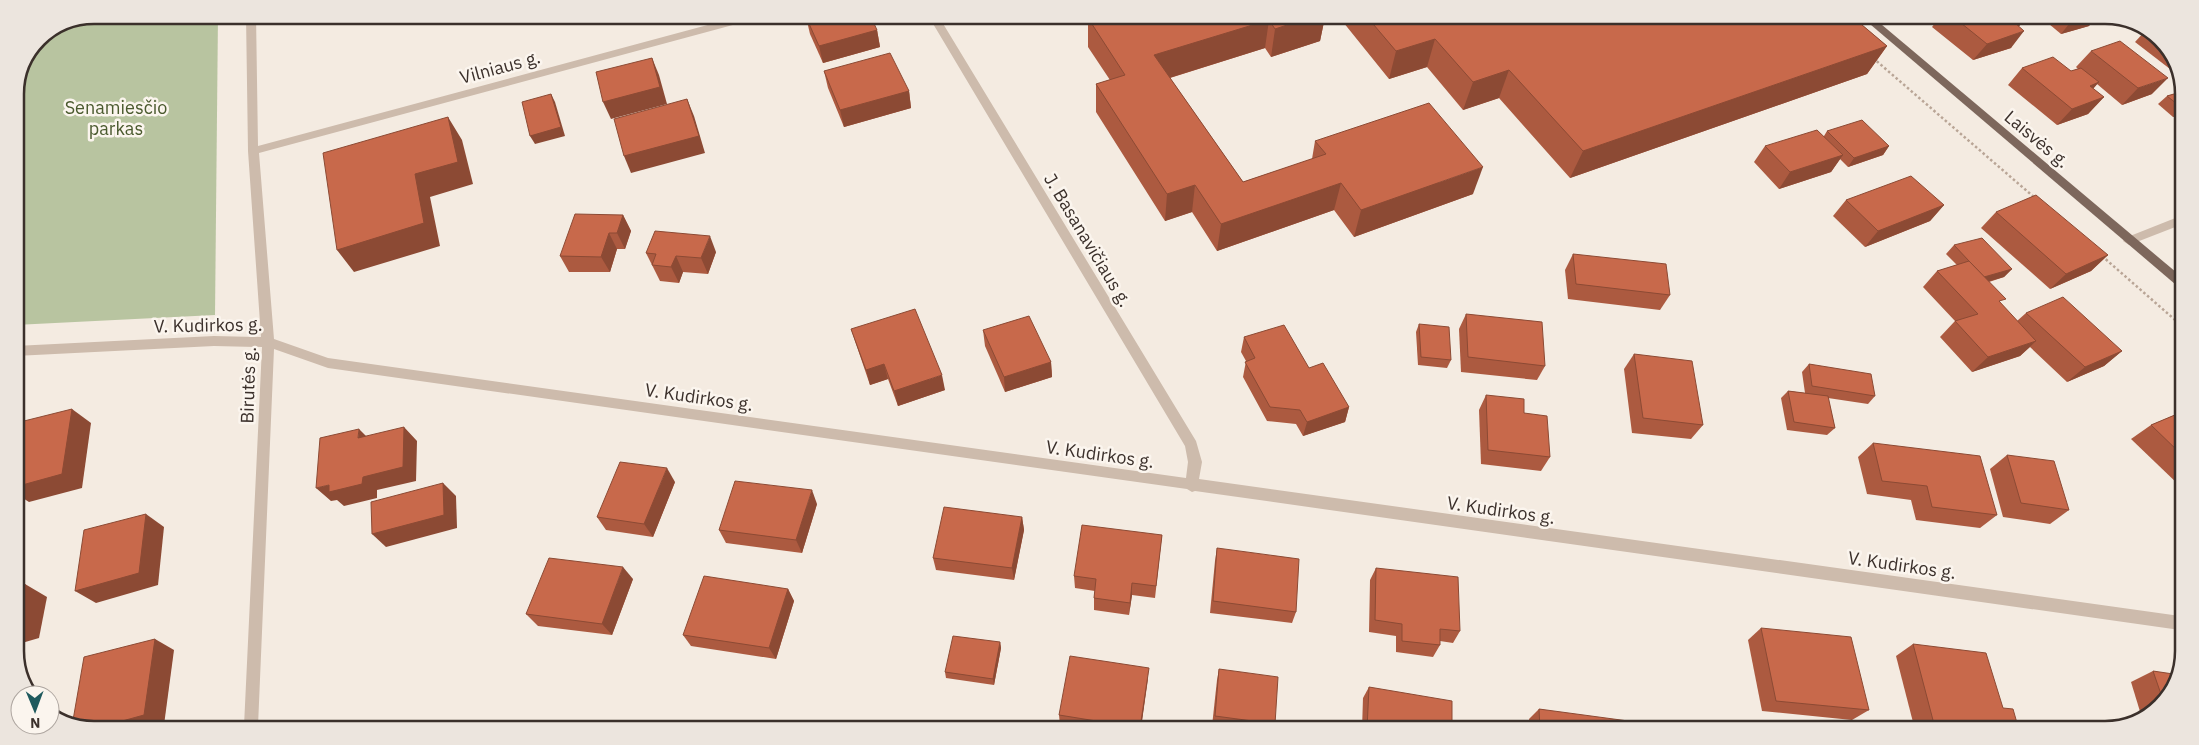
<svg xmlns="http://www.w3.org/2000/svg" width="2199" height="745" font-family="'IBM Plex Sans',sans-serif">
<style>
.green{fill:#b8c4a0}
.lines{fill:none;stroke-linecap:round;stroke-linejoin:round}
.path{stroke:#b9a596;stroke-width:2.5;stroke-dasharray:2.5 2.5;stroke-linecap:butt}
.street{fill:#cdbbac;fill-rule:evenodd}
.primary{fill:#7d675c;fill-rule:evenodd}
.wall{fill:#ac5a40}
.shaded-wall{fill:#8c4a34}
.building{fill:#c8694b;stroke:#8c4a34}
.labels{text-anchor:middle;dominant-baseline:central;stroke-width:5;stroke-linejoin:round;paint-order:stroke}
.street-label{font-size:18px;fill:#3b302b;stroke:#fbf5ee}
.park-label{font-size:18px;fill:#4a5a2e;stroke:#fbf5ee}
.rim{fill:none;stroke:#3b302b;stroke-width:2.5}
</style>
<rect width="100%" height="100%" fill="#f4ebe1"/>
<polygon class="green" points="93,15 218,15 215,315 15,325 15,89 38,38"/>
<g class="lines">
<g class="path">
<polyline points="1873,58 2035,198"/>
<polyline points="2102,256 2182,326"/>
</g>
<g class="street">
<polygon points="246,15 256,15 258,146 741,16 760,16 755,19 259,153 274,339 328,358 1186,478 1188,462 1185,446 929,17 939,17 1196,441 1202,462 1199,479 2180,616 2180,630 1195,491 1192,492 1187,489 328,368 274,349 258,726 244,726 262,347 214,346 15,356 15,346 214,336 261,337 248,151"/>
<polygon points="2183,215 2183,224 2129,245 2123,241 2125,238"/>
</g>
<polygon class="primary" points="1864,19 1875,19 2183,278 2182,290"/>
</g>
<g class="wall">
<polygon points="806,17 877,30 880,47 823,63 810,34"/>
<polygon points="1202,17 1325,17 1320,41 1271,57 1265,48 1170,78 1243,182 1312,159 1315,141 1473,194 1354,237 1334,210 1217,251 1192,212 1165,221 1096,112 1096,84 1110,80 1088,47 1088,18 1194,20"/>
<polygon points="1339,17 1855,19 1887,46 1867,74 1570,178 1499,98 1463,110 1427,67 1389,79"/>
<polygon points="1938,19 2025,19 2019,26 2011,48 1973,60 1932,27"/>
<polygon points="2043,19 2094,19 2089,26 2061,34"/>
<polygon points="2146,30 2168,45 2176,67 2170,69 2135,42"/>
<polygon points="2091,51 2152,94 2122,105 2097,84 2093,89 2104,97 2088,114 2057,125 2008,85 2022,68 2071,71 2078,69 2076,67"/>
<polygon points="824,71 909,91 911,108 844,127 828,88"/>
<polygon points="2184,91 2184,114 2173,117 2158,104 2167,96"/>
<polygon points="1827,131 1889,146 1883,155 1848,167 1840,159 1831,172 1779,189 1754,162 1765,146 1824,136"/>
<polygon points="1846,200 1944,205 1930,221 1865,247 1833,216"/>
<polygon points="1996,212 2108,255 2091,271 2050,289 1981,228"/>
<polygon points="623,215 631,231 625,249 617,249 610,272 569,272 560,256"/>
<polygon points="1954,245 2012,269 2004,277 1989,282 2001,304 2017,321 2026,313 2122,351 2104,366 2067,382 2030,347 2020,356 1972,372 1940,337 1955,321 1923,287 1937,271 1957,265 1946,254"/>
<polygon points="716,252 708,274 683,272 679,283 660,281 646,253"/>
<polygon points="1573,254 1670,295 1660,310 1568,299 1565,270"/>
<polygon points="1466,314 1545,366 1537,380 1461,372 1459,329"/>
<polygon points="1419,324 1451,360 1447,368 1418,365 1416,332"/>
<polygon points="851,329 945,390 898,406 888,379 870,385 856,344"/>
<polygon points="983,330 1051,362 1052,377 1005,392 985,346"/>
<polygon points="1244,337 1309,368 1349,407 1345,422 1303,436 1296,424 1267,421 1243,377 1246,361 1241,352"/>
<polygon points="1634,354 1703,425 1691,439 1632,433 1624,369"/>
<polygon points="1809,364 1875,396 1868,404 1828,398 1835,428 1827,435 1787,430 1781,398 1788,391 1805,393 1802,372"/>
<polygon points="1486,395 1524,413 1550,457 1541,471 1481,464 1479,410"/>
<polygon points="2182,412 2181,487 2131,439 2151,425"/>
<polygon points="1873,443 1997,515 1980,528 1916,520 1911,500 1867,494 1858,457"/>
<polygon points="2007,455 2069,510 2050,524 2003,517 1990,469"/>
<polygon points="675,482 653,537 606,530 597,517"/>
<polygon points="817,504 802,553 726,543 719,530"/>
<polygon points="1022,517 1024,530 1014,580 936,570 933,558"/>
<polygon points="1162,535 1155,598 1132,595 1129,615 1094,610 1094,598 1095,591 1075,588 1074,576"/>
<polygon points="1217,548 1296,612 1292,623 1210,613 1215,561"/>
<polygon points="1376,568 1460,631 1453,643 1440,641 1440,645 1433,657 1396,652 1396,636 1369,632 1370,580"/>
<polygon points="633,579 612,635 538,626 526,614"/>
<polygon points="788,589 794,601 776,659 691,646 683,635"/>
<polygon points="1761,628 1869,710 1852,720 1762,711 1748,640"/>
<polygon points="1000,642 1001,648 994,685 946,678 945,672"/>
<polygon points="1913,644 2019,730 1915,730 1896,656"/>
<polygon points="1219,669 1275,724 1274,728 1229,728 1212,726 1217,680"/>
<polygon points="2153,671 2180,676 2153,714 2142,718 2131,682"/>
<polygon points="1148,679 1141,728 1076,728 1060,725 1059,715"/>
<polygon points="1369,687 1452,729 1362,729 1363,698"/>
<polygon points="1539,709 1659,729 1530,729 1529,719"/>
</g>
<g class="shaded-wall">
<polygon points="398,16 435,16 403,24"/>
<polygon points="1311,17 1325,17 1320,41 1271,57 1275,29"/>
<polygon points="2025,19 2012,35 2024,31 2011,48 1973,60 1987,44 2014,22"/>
<polygon points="2073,19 2094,19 2089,26 2061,34"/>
<polygon points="1269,20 1265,48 1153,83 1154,55"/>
<polygon points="877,30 880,47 823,63 819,46"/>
<polygon points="1435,39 1427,67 1389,79 1396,51"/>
<polygon points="1887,46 1867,74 1570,178 1583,151"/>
<polygon points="652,58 659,75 667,104 611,119 603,102"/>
<polygon points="2175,64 2176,67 2170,69"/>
<polygon points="1509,70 1499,98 1463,110 1473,82"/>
<polygon points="2168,78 2152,94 2122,105 2138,88"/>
<polygon points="2099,82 2084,99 2090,86"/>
<polygon points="909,91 911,108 844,127 840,110"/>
<polygon points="551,94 555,102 565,136 535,144 530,136"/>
<polygon points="2104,97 2088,114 2057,125 2072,109"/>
<polygon points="687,99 694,116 705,153 631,173 624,156"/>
<polygon points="2182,108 2184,108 2184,114 2173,117"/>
<polygon points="448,117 462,140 473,184 430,197 440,246 354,272 337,250 415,174"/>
<polygon points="1889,146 1883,155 1848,167 1854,158"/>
<polygon points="1843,155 1831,172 1779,189 1790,172"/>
<polygon points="1483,167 1473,194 1354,237 1361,210"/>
<polygon points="1341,183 1334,210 1217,251 1221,224"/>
<polygon points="1195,185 1192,212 1165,221 1167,194"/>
<polygon points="1944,205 1930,221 1865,247 1878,231"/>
<polygon points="623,215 631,231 625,249 617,233"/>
<polygon points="609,233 617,249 610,272 601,257"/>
<polygon points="710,236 716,252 708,274 701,258"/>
<polygon points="2108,255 2091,271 2050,289 2066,274"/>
<polygon points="676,256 683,272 679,283 671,267"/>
<polygon points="2012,269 2004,277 1976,285 1984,277"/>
<polygon points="2036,341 2020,356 1972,372 1988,357"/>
<polygon points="2122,351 2104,366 2067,382 2085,367"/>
<polygon points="1051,362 1052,377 1005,392 1004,377"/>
<polygon points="884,364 888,379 870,385 866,370"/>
<polygon points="942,375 945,390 898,406 894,391"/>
<polygon points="1349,407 1345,422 1303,436 1307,422"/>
<polygon points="72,409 91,423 82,488 29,502 15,493 15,487"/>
<polygon points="404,427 417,441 416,481 377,490 377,498 344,506 337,500 331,501 316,488 363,477"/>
<polygon points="359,429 373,443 358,438"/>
<polygon points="667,468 675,482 653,537 644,524"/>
<polygon points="443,483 456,496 457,528 386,547 372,534"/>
<polygon points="812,490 817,504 802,553 796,540"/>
<polygon points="146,514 164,527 158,585 96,603 75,591"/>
<polygon points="1022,517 1024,530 1014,580 1012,568"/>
<polygon points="623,567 633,579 612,635 602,624"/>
<polygon points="1132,583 1132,595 1129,615 1130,603"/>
<polygon points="25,584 47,597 39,638 15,645 15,627"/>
<polygon points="788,589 794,601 776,659 769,648"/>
<polygon points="155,639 174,650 164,725 162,726 104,726"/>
<polygon points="1000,642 1001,648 994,685 993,679"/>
<polygon points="1149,668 1141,728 1140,728"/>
<polygon points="27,687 34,691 33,695 30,695"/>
</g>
<g class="building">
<polygon points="806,17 871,17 877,30 819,46"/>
<polygon points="1092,17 1192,17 1194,20 1202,17 1311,17 1275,29 1269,20 1154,55 1243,182 1326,154 1315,141 1429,103 1483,167 1361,210 1341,183 1221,224 1195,185 1167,194 1096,84 1125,75 1088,18"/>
<polygon points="1368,18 1855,19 1887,46 1583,151 1509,70 1473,82 1435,39 1396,51"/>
<polygon points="1956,19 2024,19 2014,22 2024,31 1987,44"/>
<polygon points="2120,41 2168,78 2138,88 2091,51"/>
<polygon points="890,53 909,91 840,110 824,71"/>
<polygon points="2053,57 2071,71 2081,68 2099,82 2090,86 2104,97 2072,109 2022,68"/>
<polygon points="652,58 660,87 603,102 596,72"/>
<polygon points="2184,91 2184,108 2182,108 2167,96"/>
<polygon points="551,94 561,127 530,136 522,102"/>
<polygon points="687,99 699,136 624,156 614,119"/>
<polygon points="448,117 458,162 415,174 424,223 337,250 323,153"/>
<polygon points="1862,120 1889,146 1854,158 1827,131"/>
<polygon points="1817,130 1843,155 1790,172 1765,146"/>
<polygon points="1911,176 1944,205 1878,231 1846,200"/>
<polygon points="2036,195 2108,255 2066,274 1996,212"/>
<polygon points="575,214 623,215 617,233 609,233 601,257 560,256"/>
<polygon points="655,231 710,236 701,258 676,256 671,267 652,265 656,254 646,253"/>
<polygon points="1982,238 2012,269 1984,277 1954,245"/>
<polygon points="1573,254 1666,264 1670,295 1576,284"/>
<polygon points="1969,261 2006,299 1999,301 2036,341 1988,357 1955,321 1978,314 1937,271"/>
<polygon points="2063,297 2122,351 2085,367 2026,313"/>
<polygon points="915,309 942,375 894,391 884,364 866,370 851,329"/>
<polygon points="1466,314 1542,322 1545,366 1468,357"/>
<polygon points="1029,316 1051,362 1004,377 983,330"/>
<polygon points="1419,324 1449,327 1451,360 1421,357"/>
<polygon points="1284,325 1309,368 1323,363 1349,407 1307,422 1300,410 1270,407 1245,362 1255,358 1244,337"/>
<polygon points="1634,354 1692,361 1703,425 1643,418"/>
<polygon points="1809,364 1871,374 1875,396 1812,386"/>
<polygon points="1788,391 1828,396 1835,428 1794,422"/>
<polygon points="1486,395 1524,399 1524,413 1547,416 1550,457 1488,450"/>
<polygon points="72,409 62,474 15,487 15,448 20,422"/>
<polygon points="2182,412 2181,454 2151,425"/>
<polygon points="404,427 403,467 363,477 362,484 329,492 329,485 316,488 320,438 359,429 358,438"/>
<polygon points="1873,443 1980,456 1997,515 1932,507 1927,486 1882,481"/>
<polygon points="2007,455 2054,461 2069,510 2021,503"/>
<polygon points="620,462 667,468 644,524 597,517"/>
<polygon points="735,481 812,490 796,540 719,530"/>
<polygon points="443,483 444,515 372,534 371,502"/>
<polygon points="944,507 1022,517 1012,568 933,558"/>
<polygon points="146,514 139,573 75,591 84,530"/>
<polygon points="1082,525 1162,535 1156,586 1132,583 1130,603 1094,598 1096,579 1074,576"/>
<polygon points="1217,548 1299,559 1296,612 1213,601"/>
<polygon points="549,558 623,567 602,624 526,614"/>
<polygon points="1376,568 1458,577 1460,631 1440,629 1440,645 1402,641 1402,624 1375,620"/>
<polygon points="704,576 788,589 769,648 683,635"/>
<polygon points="25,584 17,627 15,627 15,587"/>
<polygon points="1761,628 1851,637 1869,710 1776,701"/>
<polygon points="953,636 1000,642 993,679 945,672"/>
<polygon points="155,639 144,715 104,726 72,726 84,657"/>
<polygon points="1913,644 1986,653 2003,708 2013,709 2019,730 1963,730 1962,727 1934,724"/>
<polygon points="1070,656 1149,668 1140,728 1059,715"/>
<polygon points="1219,669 1278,677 1275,724 1215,716"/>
<polygon points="2153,671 2180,675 2180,676 2163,700"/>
<polygon points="1369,687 1452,701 1452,729 1367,729"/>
<polygon points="1539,709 1658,725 1659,729 1540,729"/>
</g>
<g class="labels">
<g class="street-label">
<text transform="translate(500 67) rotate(-15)">Vilniaus g.</text>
<text transform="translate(2037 139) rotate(40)">Laisvės g.</text>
<text transform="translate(1088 240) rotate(59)">J. Basanavičiaus g.</text>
<text transform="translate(208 325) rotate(-1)">V. Kudirkos g.</text>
<text transform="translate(248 385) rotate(-88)">Birutės g.</text>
<text transform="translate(699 397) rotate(8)">V. Kudirkos g.</text>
<text transform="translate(1100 454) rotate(8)">V. Kudirkos g.</text>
<text transform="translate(1501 510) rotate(8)">V. Kudirkos g.</text>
<text transform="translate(1902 565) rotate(8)">V. Kudirkos g.</text>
</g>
<g class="park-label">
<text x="116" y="107">Senamiesčio<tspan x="116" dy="21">parkas</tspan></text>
</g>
</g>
<path d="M0 0H2199V745H0ZM94 24H2105A70 70 0 0 1 2175 94V651A70 70 0 0 1 2105 721H94A70 70 0 0 1 24 651V94A70 70 0 0 1 94 24Z" fill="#ece5de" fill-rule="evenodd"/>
<path class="rim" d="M94 24H2105A70 70 0 0 1 2175 94V651A70 70 0 0 1 2105 721H94A70 70 0 0 1 24 651V94A70 70 0 0 1 94 24Z"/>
<g transform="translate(35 710) rotate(179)"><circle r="24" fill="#fbf5ee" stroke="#aea6a0"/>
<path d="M0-4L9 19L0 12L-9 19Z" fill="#1f5a5e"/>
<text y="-8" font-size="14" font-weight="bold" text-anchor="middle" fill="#3b302b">N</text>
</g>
</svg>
